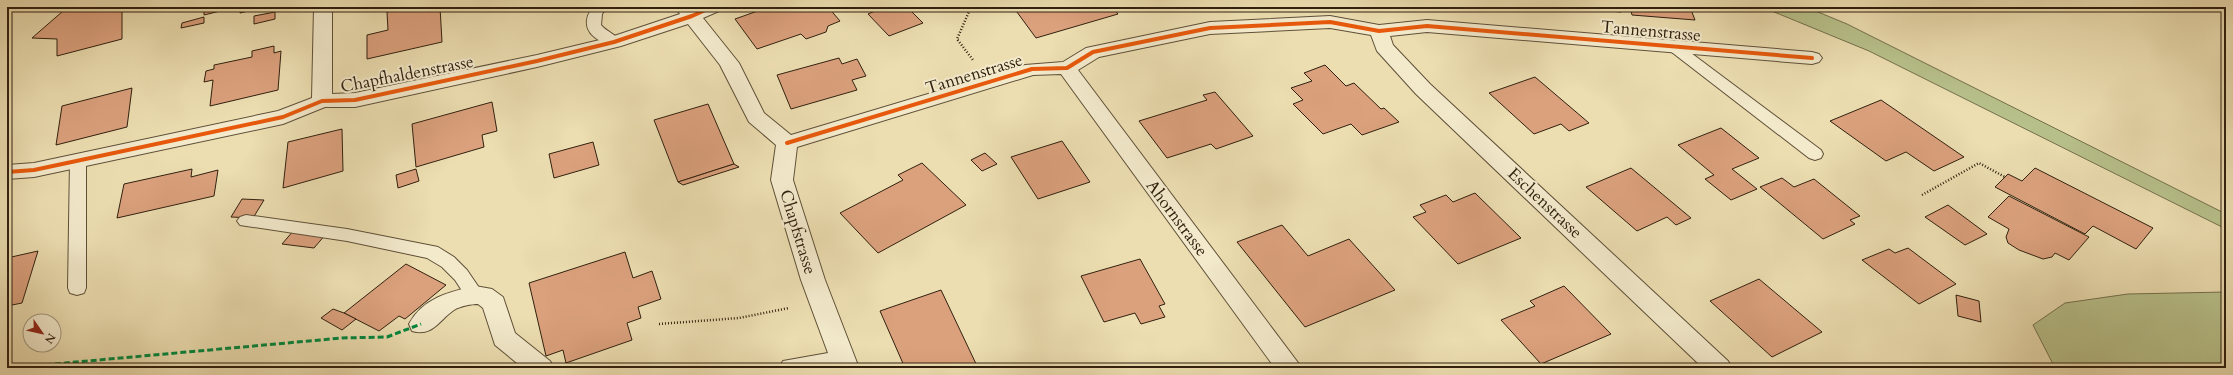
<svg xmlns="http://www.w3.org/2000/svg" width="2233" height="375" font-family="Cardo,serif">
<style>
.green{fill:#b8c18b;stroke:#74704d}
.building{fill:#dba17d;stroke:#30200f}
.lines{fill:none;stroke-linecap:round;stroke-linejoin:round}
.service-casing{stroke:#5f5038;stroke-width:2}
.minor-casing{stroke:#5f5038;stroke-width:2}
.path{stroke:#30200f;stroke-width:2.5;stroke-dasharray:1 2;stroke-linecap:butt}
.service{fill:#f3eacc;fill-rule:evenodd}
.minor{fill:#f3eacc;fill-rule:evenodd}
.quiet{stroke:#00873e;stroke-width:3;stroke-dasharray:6 3;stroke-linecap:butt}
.cycleway-casing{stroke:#f3eacc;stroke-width:6}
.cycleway{stroke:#e8590c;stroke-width:4}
.labels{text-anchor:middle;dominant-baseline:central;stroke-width:4;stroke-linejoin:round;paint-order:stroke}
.street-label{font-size:17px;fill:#30200f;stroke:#f3eacc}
</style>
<rect width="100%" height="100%" fill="#ecdeb1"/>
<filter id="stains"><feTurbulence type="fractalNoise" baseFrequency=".005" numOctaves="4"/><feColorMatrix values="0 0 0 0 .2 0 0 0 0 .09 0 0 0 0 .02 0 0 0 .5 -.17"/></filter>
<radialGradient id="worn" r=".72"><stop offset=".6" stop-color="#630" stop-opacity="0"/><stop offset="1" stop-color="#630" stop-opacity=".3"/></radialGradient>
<g class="green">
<polygon points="1762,7 1806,7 1847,24 2226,214 2226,229 1869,51"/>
<polygon points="2226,292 2226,368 2055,368 2033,325 2065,303 2128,294"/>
</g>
<g class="building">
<polygon points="109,7 122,7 122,39 57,56 57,39 32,38 63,11 90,11"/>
<polygon points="204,7 236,7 204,15"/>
<polygon points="240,7 265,7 240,13"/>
<polygon points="409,7 440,7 442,42 367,59 367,35 388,30 387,12"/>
<polygon points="769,7 828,7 840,21 828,26 826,32 806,39 801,34 757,49 735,19"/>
<polygon points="871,7 907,7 923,23 889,36 868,14 875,11"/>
<polygon points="1019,7 1112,7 1118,14 1036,38 1014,8"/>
<polygon points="1177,7 1224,7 1178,11"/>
<polygon points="1542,7 1572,7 1573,10 1542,8"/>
<polygon points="1597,7 1620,7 1621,12 1598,10"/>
<polygon points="1630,7 1690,7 1695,20 1632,15"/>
<polygon points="275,12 275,19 254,24 254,16"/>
<polygon points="204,17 204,23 181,28 182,23"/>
<polygon points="274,46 274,53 281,51 278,90 210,106 213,80 204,82 206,71 214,69 214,65 252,57 252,51"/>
<polygon points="839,58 842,64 857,59 866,76 852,80 857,90 791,109 777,75"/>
<polygon points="1325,65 1346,86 1354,83 1381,109 1384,108 1399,122 1362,135 1351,124 1323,134 1293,104 1303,100 1291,88 1312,81 1304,73"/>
<polygon points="1535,77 1589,123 1569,131 1561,124 1534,134 1489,93"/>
<polygon points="132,88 127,127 56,145 62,106"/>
<polygon points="1215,92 1253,136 1216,149 1211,144 1167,158 1139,121 1207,100 1203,95"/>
<polygon points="1881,100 1964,157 1934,171 1906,152 1886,161 1830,121"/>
<polygon points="492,102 497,131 482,135 484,147 416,167 412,124"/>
<polygon points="708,104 734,164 678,182 654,120"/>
<polygon points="1721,128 1759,158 1732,169 1757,189 1731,200 1705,179 1714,175 1678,145"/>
<polygon points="342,129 343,171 283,188 288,142"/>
<polygon points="1062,141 1090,182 1038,199 1011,157"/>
<polygon points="593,142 599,165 554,178 549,154"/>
<polygon points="985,153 997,164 982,171 971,160"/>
<polygon points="922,163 966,205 878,253 840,213 903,180 898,175"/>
<polygon points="734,164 739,167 683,185 678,182"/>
<polygon points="1631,168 1691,218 1676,225 1667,217 1637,231 1586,187"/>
<polygon points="2035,168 2153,228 2136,249 2093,226 2085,234 1995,187 2008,174 2022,181"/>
<polygon points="192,169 191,177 218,170 214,196 117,218 124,184"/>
<polygon points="416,169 419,181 398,188 396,175"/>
<polygon points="1782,178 1794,187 1814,179 1860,216 1850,220 1855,224 1823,239 1760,187"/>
<polygon points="1475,193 1521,238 1458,264 1413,217 1426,212 1420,205 1446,195 1453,202"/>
<polygon points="2009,196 2089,237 2069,260 2055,253 2052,257 2043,259 2019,250 2008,243 2006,237 2009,229 1988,217"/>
<polygon points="242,199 264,200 253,218 231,217"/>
<polygon points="1948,205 1987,234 1965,245 1925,217"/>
<polygon points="1282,225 1308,256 1349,239 1395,290 1305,327 1237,242"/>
<polygon points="294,230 326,234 314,248 282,244"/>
<polygon points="1908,248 1956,284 1919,304 1862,260 1889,249 1895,253"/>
<polygon points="38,251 22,303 7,306 7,258"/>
<polygon points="625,252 633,278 652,271 661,299 638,307 641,318 627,323 632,340 566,363 563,350 546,356 529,283"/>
<polygon points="1140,259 1165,304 1159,306 1165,317 1141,324 1135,313 1104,322 1081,276"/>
<polygon points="406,264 446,285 405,319 399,316 379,331 344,313"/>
<polygon points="1759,279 1822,332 1772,357 1710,301"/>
<polygon points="1564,286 1611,334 1541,364 1501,320 1535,306 1530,301"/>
<polygon points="941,290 978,368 905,368 880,311"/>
<polygon points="1956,295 1979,301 1981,322 1958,316"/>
<polygon points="333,309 344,313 356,319 342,330 321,318"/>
</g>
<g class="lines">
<g class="service-casing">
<g id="service">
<path d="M 593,7 L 607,7 L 602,14 L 601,25 C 607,32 617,35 621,42 L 619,45 C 609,48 588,37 587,25 C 586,18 589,12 593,7 Z"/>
<polygon points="1674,42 1679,44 1821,150 1823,154 1821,158 1815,160 1809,158 1669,50 1666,47 1669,44"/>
<polygon points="78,155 84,157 86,161 86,288 84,293 77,295 70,293 68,288 70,161 72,157"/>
<polygon points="246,215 347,229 438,247 454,257 467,270 484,295 482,300 475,302 468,300 455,280 442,267 427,258 347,241 240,225 237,221 240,217"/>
</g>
</g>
<g class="minor-casing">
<g id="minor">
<polygon points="314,7 332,7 332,94 355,93 537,55 608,38 680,14 675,7 721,7 719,11 703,18 739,63 764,113 791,135 1025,65 1063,62 1086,48 1210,22 1330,16 1379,25 1427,20 1812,52 1819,54 1822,58 1819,62 1812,64 1427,32 1390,36 1393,45 1430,84 1728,361 1732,368 1703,368 1416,94 1377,51 1371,35 1330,28 1210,34 1099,57 1078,70 1302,368 1275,368 1061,74 1033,75 797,147 793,180 825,280 859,368 779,368 783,361 828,353 801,280 771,180 776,145 749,122 720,65 688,24 621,46 537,67 355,107 325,107 283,124 34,177 7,179 7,165 34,163 278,111 312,98"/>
<path d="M 475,286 L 492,289 L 503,297 L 515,333 L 550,361 L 554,368 L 523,368 L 495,345 L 483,308 L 478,304 C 472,304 460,306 454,310 C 439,320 433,337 412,331 L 409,324 C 423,298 449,292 475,286 Z"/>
</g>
</g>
<g class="path">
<polyline points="971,7 957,39 973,60"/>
<polyline points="1922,195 1979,163 2005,177"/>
<polyline points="659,324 739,318 789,308"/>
</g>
<use href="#service" class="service"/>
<use href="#minor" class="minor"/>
<polyline class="quiet" points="10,368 342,338 387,337 421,324"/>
<g class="cycleway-casing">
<g id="cycleway">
<polyline points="787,143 1032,69 1067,68 1093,52 1210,28 1330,22 1379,31 1427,26 1812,58"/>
<polyline points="7,172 34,170 283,117 322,101 355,100 537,61 614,42 692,16 712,7"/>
</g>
</g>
<use href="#cycleway" class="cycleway"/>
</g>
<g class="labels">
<g class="street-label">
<text transform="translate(1651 31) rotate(5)">Tannenstrasse</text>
<text transform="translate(407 74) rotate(-11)">Chapfhaldenstrasse</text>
<text transform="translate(974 74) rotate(-17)">Tannenstrasse</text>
<text transform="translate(1545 203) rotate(43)">Eschenstrasse</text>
<text transform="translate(1177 218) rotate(53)">Ahornstrasse</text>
<text transform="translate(798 232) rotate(73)">Chapfstrasse</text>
</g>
</g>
<rect width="2233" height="375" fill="none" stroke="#ecdeb1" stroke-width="24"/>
<rect x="8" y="8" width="2217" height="359" fill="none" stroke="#30200f" stroke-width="2"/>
<rect x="12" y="12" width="2209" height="351" fill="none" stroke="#30200f"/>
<g transform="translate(42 333) rotate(124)"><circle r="19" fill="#f3eacc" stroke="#a59980"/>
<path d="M0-3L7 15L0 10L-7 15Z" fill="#8f2418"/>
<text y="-6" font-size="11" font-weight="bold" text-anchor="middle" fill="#30200f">N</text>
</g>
<rect width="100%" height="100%" filter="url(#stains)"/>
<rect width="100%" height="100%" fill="url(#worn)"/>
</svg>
